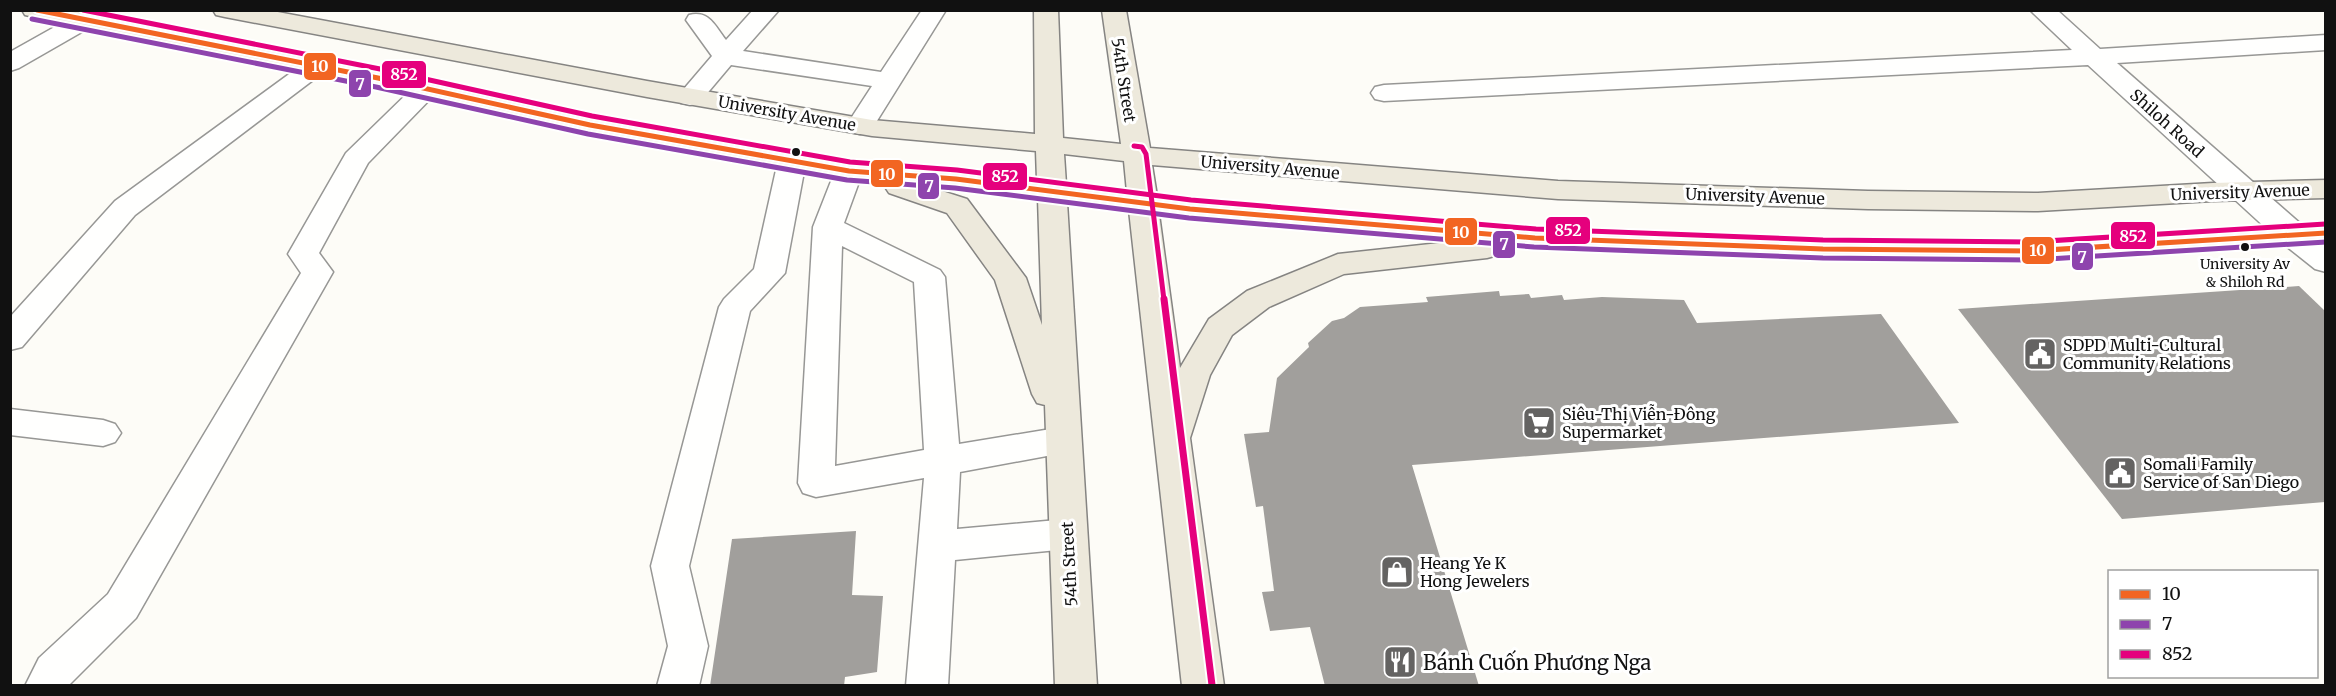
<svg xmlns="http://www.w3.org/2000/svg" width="2336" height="696" font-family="Merriweather,serif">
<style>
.building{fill:#a19f9c}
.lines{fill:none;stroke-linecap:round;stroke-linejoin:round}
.minor-casing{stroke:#979795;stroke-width:3}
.major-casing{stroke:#858482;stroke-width:3}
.minor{fill:#fffffe;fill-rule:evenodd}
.major{fill:#ede9dc;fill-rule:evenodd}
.bus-1-casing{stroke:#fff;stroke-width:9}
.bus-2-casing{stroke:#fff;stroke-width:9}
.bus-3-far1-casing{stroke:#fff;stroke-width:9}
.bus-3-casing{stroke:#fff;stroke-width:11}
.bus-1{stroke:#f26522;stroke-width:5}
.bus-2{stroke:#8e44ad;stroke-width:5}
.bus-3-far1{stroke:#e5007d;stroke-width:5}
.bus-3{stroke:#e5007d;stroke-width:7}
.bus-dot{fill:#111;stroke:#fff;stroke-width:2}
.labels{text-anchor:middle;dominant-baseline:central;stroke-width:6;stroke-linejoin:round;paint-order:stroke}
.bus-label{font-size:14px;fill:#111;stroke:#fff}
.street-label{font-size:16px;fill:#111;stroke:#fff}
.poi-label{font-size:16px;fill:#111;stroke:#fff;text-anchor:start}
.near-poi-label{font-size:20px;fill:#111;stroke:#fff;text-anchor:start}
.line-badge{stroke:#fff;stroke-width:2}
.badge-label{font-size:16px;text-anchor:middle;font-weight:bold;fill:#fff}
</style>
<rect width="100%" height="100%" fill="#fdfcf7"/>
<g class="building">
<polygon points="2299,286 2325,311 2325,502 2122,519 1958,309"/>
<polygon points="1499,291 1500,296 1529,294 1531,298 1562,295 1564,300 1602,297 1684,300 1697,323 1881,314 1959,423 1412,465 1479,686 1325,686 1310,627 1270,631 1262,592 1274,591 1263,506 1256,507 1244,434 1269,432 1277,378 1309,347 1308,343 1332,321 1344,318 1360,307 1428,302 1426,297"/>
<polygon points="856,531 852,595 883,596 877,672 845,677 844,686 710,686 732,539"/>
</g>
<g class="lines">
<g class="minor-casing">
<g id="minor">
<path d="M 753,10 L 779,10 L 743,51 L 881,72 L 922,10 L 946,10 L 870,132 L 860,134 L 850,132 L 846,126 L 872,86 L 731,65 L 699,103 L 690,105 L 681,103 L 677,97 L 712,56 L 686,20 L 689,15 C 709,10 715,26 726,40 Z"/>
<polygon points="2030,10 2057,10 2100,49 2326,35 2326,50 2117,63 2326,246 2326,272 2315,269 2281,242 2088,65 1384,101 1375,99 1371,93 1375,87 1384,85 2072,50"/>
<polygon points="85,13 94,15 97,20 94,25 19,68 10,71 10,52 76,15"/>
<polygon points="316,58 325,61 329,66 325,71 135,215 22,347 10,350 10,317 115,201 307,61"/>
<polygon points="427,81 436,83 440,89 368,163 319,253 333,272 136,618 68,686 25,686 39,658 108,594 301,273 288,254 346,153 418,83"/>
<polygon points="792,153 802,155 806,161 785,273 750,311 689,566 708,646 699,686 657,686 668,646 651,566 719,307 724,299 754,269 778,161 782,155"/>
<path d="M 849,162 L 859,165 L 863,171 L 844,223 L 940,270 L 945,277 L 959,444 L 1063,427 L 1076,431 L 1081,440 L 1076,449 L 1063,453 L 960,472 L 957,529 L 1068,519 L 1081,523 L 1087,534 L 1081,545 L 1068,549 L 955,560 L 948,686 L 906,686 L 924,478 L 816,497 L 803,493 L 798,483 L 813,227 L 835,171 L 839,165 ZM 842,246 L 914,282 L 924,450 L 835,466 Z"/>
<polygon points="10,409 103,420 115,424 121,433 115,442 103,446 10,435"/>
</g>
</g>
<g class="major-casing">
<path id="major" d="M 22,10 L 74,10 L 378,70 L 590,117 L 849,162 L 956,170 L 1037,180 L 1036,151 L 872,136 L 647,97 L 225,17 L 216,15 L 213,10 L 267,10 L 647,81 L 872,120 L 1035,134 L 1034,10 L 1058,10 L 1063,138 L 1121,144 L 1102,10 L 1126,10 L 1150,148 L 1558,181 L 1868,191 L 2038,193 L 2213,183 L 2326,180 L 2326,198 L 2213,201 L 2038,211 L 1868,209 L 1558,199 L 1152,165 L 1157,196 L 1535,228 L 1823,239 L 2030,241 L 2326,223 L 2326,243 L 2030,261 L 1823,259 L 1500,245 L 1502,248 L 1498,255 L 1487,258 L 1344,274 L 1269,307 L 1232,335 L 1210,375 L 1190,438 L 1224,686 L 1182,686 L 1129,210 L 1067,202 L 1097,686 L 1055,686 L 1045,405 L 1037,403 L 1032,394 L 995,280 L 947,213 L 889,193 L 885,187 L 888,183 L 849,180 L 590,133 L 378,86 L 34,17 L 25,15 ZM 1064,154 L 1124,161 L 1127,192 L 1066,184 ZM 923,185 L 1038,198 L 1042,325 L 1026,278 L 967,199 ZM 1159,214 L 1190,218 L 1458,241 L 1338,254 L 1247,291 L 1209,319 L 1180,368 Z"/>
</g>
<use href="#minor" class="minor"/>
<use href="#major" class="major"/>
<g class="bus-1-casing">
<polyline id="bus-1" points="37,10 378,78 590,125 849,171 956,179 1190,209 1535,238 1823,249 2030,251 2326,233"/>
</g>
<g class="bus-2-casing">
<polyline id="bus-2" points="32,19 376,87 588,134 847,180 955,188 1189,218 1534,247 1823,258 2031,260 2326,242"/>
</g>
<g class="bus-3-far1-casing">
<g id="bus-3-far1">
<polyline points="83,10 380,69 592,116 850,162 957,170 1191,200 1536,229 1823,240 2030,242 2325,224"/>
<polyline points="1134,146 1142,147 1146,154 1164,300"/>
</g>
</g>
<g class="bus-3-casing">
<polyline id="bus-3" points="1164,299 1212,685"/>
</g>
<use href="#bus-1" class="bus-1"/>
<use href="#bus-2" class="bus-2"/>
<use href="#bus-3-far1" class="bus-3-far1"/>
<use href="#bus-3" class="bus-3"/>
</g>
<defs>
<g id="civic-square" transform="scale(1.725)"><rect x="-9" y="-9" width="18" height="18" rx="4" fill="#646362" stroke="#fff"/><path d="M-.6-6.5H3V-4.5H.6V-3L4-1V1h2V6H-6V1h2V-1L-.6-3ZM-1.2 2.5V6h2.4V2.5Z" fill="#fff"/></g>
<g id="supermarket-square" transform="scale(1.725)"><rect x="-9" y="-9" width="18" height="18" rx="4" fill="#646362" stroke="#fff"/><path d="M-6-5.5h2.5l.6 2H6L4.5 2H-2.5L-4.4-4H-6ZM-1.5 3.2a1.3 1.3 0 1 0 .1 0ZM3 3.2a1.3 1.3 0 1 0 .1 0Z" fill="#fff"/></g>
<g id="shop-square" transform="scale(1.725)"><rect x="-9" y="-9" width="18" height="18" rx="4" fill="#646362" stroke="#fff"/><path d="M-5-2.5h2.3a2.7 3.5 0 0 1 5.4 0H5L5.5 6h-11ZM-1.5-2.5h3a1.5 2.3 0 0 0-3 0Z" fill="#fff"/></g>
<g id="restaurant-square" transform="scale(1.725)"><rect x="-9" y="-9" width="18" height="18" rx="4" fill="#646362" stroke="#fff"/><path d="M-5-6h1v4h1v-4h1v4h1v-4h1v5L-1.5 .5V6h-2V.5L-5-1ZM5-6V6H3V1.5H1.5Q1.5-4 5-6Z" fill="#fff"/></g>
</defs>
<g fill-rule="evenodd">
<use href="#civic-square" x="2040" y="354"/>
<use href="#supermarket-square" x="1539" y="423"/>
<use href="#civic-square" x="2120" y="473"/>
<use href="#shop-square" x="1397" y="572"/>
<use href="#restaurant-square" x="1400" y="662"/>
</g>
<g class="bus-dot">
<circle cx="796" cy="152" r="5"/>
<circle cx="2245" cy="247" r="5"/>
</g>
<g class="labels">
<g class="bus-label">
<text x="2245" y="264">University Av<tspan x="2245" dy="18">&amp; Shiloh Rd</tspan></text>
</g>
<g class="street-label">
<text transform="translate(1124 80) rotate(81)">54th Street</text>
<text transform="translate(787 113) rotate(10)">University Avenue</text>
<text transform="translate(2167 123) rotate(42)">Shiloh Road</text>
<text transform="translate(1270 167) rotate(5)">University Avenue</text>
<text transform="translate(2240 192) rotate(-2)">University Avenue</text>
<text transform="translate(1755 196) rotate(2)">University Avenue</text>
<text transform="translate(1069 564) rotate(-93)">54th Street</text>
</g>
<g class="poi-label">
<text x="2063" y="345">SDPD Multi-Cultural<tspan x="2063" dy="18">Community Relations</tspan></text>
<text x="1562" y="414">Siêu-Thị Viễn-Đông<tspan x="1562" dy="18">Supermarket</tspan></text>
<text x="2143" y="464">Somali Family<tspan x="2143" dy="18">Service of San Diego</tspan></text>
<text x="1420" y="563">Heang Ye K<tspan x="1420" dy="18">Hong Jewelers</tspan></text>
</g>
<g class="near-poi-label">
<text x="1423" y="662">Bánh Cuốn Phương Nga</text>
</g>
</g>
<g class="line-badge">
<rect x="303" y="52" width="34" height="29" rx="6" fill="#f26522"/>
<rect x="381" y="60" width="46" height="29" rx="6" fill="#e5007d"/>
<rect x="348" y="69" width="24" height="29" rx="6" fill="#8e44ad"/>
<rect x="870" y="159" width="34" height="29" rx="6" fill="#f26522"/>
<rect x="982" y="162" width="46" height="29" rx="6" fill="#e5007d"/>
<rect x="917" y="172" width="23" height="28" rx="6" fill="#8e44ad"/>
<rect x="1545" y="216" width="46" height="29" rx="6" fill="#e5007d"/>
<rect x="1444" y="217" width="34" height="29" rx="6" fill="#f26522"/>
<rect x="2110" y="221" width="46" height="29" rx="6" fill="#e5007d"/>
<rect x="1492" y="230" width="24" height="29" rx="6" fill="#8e44ad"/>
<rect x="2021" y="236" width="34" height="29" rx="6" fill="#f26522"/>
<rect x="2071" y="242" width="23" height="29" rx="6" fill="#8e44ad"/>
</g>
<g class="badge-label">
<text x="320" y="72">10</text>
<text x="404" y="80">852</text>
<text x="360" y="90">7</text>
<text x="887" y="180">10</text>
<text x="1005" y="182">852</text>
<text x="929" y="192">7</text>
<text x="1568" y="236">852</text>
<text x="1461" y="238">10</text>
<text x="2133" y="242">852</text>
<text x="1504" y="250">7</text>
<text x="2038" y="256">10</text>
<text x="2082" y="263">7</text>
</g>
<rect width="2336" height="696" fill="none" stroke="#111111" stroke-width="24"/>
<rect x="2108" y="570" width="210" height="108" fill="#ffffff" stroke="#a0a0a0" stroke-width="1.5"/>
<rect x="2120" y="590" width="30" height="9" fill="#f26522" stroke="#a0a0a0" stroke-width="1.5"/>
<text x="2162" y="600" font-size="18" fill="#111111">10</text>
<rect x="2120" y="620" width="30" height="9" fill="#8e44ad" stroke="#a0a0a0" stroke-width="1.5"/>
<text x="2162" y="630" font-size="18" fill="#111111">7</text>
<rect x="2120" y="650" width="30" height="9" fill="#e5007d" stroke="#a0a0a0" stroke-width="1.5"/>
<text x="2162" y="660" font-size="18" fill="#111111">852</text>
</svg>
